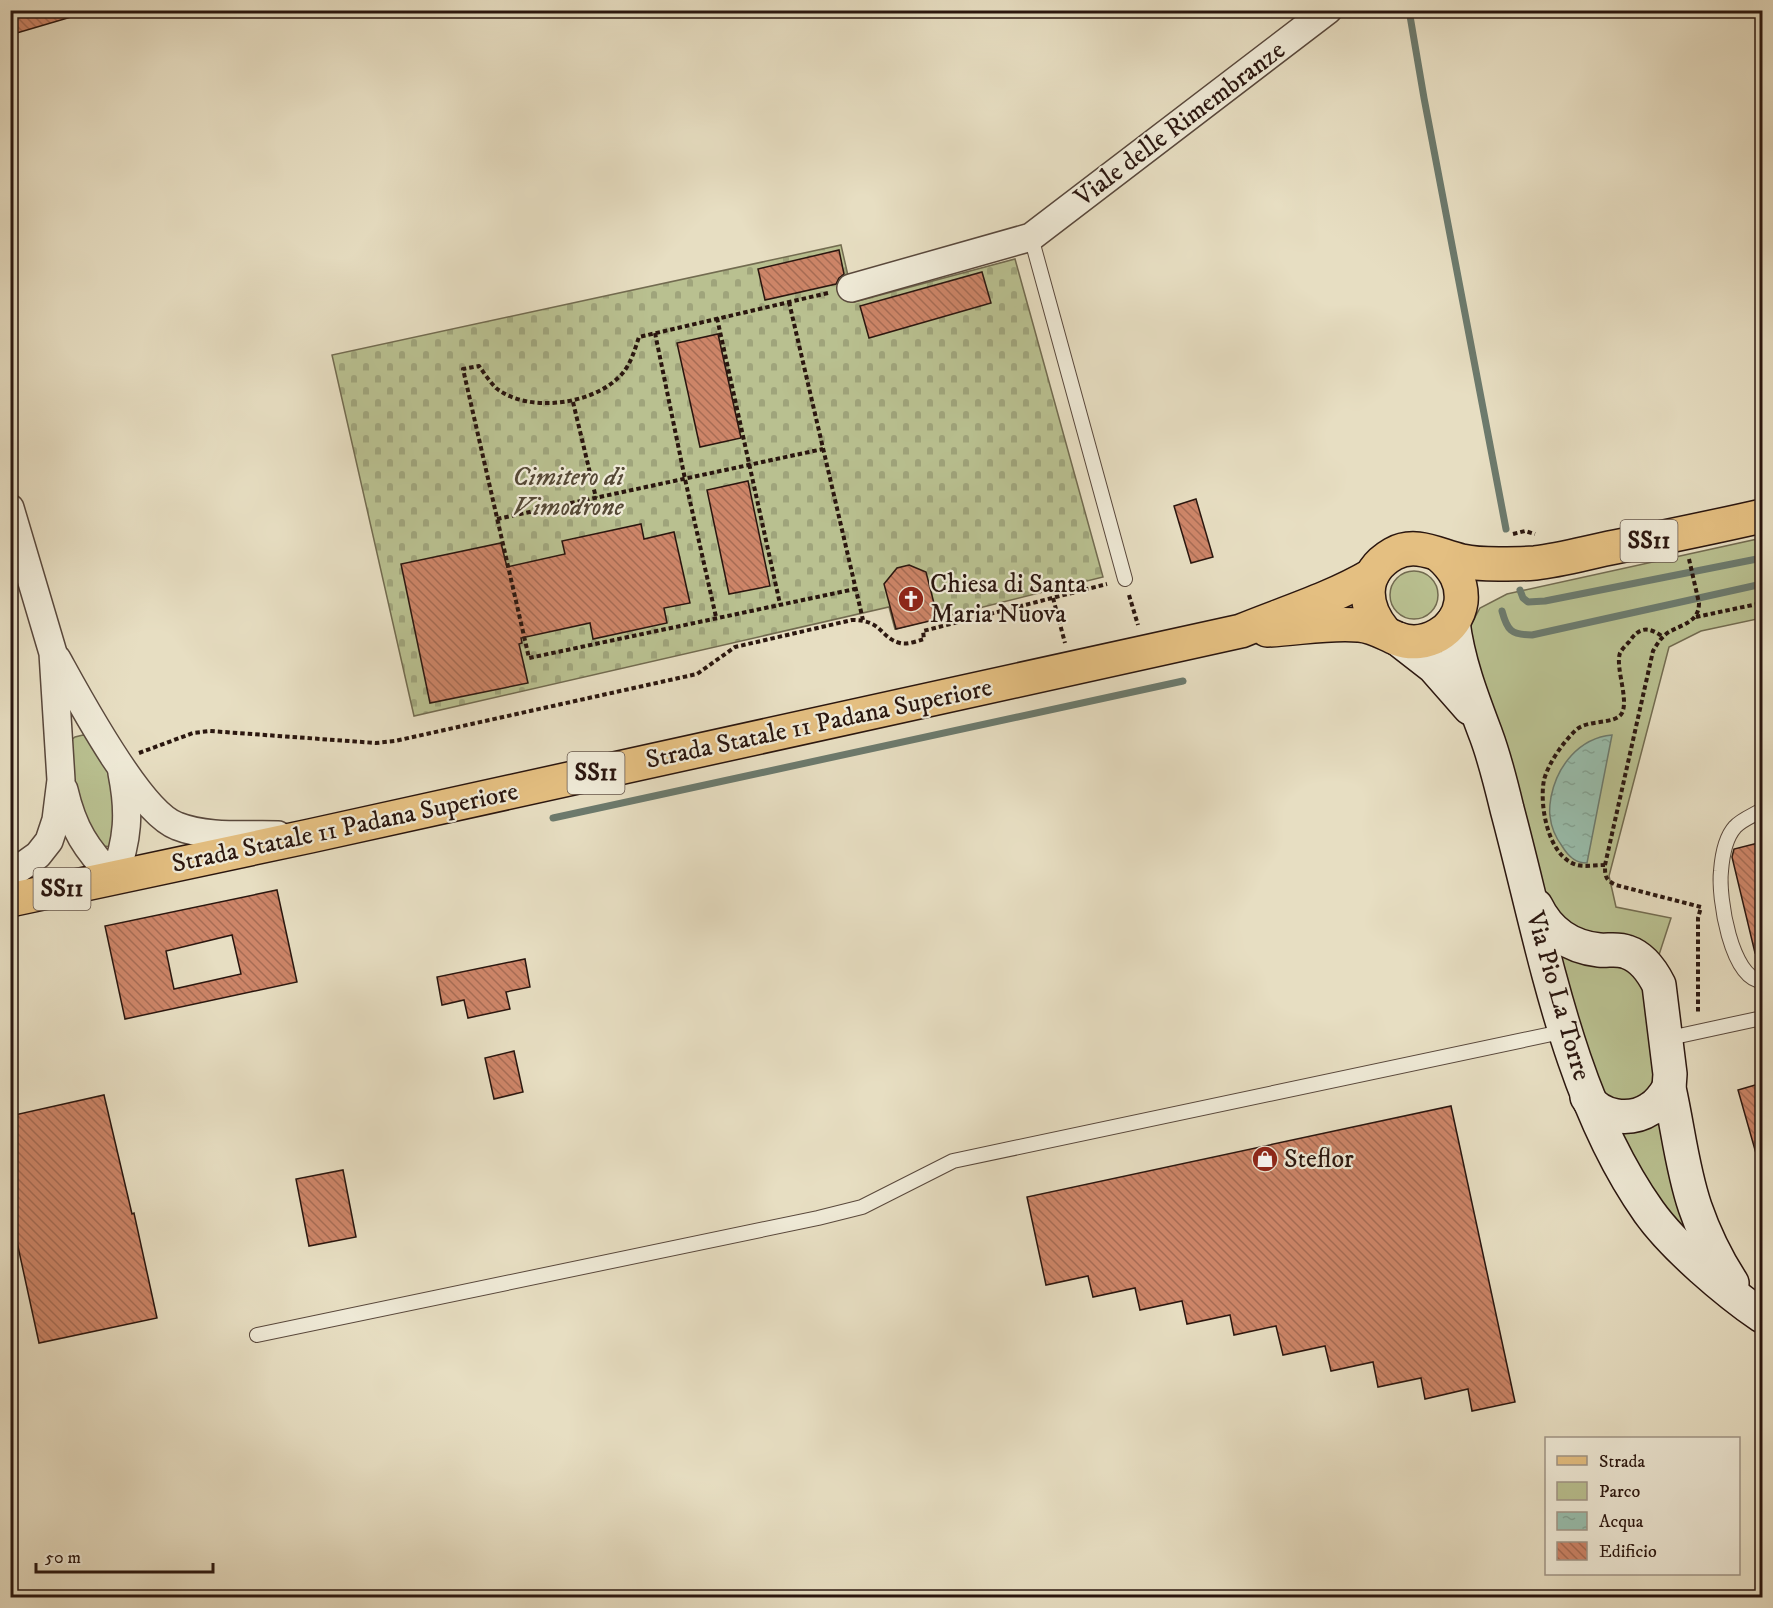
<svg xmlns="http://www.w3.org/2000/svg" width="1773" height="1608" font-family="'IM FELL DW Pica',serif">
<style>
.green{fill:#b9c090;stroke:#726b50;stroke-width:1.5}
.cemetery{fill:url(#cemetery-stones);stroke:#726b50;stroke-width:1.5}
.water{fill:url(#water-ripples);stroke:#6c7a6d;stroke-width:1.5}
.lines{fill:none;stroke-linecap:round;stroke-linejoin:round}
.stream{stroke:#6c7a6d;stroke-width:7}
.building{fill:url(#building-back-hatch);stroke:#2a160f;stroke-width:1.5;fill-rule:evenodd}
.lane-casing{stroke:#59483c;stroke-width:16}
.street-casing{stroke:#59483c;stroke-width:30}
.secondary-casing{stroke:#2a160f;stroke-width:36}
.primary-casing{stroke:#2a160f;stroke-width:36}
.path{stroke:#2a160f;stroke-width:4;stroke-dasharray:4.5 3;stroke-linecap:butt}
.lane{stroke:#efead7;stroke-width:14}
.street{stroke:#efead7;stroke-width:27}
.secondary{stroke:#efead7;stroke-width:33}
.primary{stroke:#e4bf81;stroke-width:33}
.labels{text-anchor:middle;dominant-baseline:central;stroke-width:4.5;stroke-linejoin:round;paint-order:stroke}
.shield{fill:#efead7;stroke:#65564b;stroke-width:1.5}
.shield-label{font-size:24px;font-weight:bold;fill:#2a160f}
.street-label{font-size:26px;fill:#2a160f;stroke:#efead7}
.park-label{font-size:26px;font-style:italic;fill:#554936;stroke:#efead7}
.poi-label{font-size:26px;fill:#2a160f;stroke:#efead7;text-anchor:start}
</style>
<defs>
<pattern id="cemetery-stones" width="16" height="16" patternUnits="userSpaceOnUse" patternTransform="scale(1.5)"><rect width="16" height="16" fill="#b9c090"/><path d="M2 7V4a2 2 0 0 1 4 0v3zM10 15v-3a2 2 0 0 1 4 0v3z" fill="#9fa47b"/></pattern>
<pattern id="water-ripples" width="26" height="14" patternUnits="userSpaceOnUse" patternTransform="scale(1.5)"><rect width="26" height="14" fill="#98bdac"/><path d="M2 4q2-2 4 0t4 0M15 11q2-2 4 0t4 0" fill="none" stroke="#83a293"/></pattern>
<pattern id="building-back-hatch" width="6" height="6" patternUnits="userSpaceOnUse" patternTransform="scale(1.5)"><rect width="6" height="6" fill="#cd8568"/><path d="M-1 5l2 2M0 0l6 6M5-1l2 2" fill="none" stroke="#a76c54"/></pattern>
</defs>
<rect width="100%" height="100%" fill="#e7dec2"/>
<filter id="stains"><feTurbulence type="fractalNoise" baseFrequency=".00333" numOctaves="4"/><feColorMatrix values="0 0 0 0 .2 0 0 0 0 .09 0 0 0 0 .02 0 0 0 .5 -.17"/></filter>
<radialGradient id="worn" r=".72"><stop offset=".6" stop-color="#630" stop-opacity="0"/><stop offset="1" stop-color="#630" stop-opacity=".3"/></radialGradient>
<g class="green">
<polygon points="1762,538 1762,618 1701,631 1669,647 1609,876 1616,907 1671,918 1657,961 1621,942 1552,920 1467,632 1480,608 1507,594"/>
<circle cx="1414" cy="595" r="24"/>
<path d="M 83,735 L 90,737 L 120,788 L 113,846 C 98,849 84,835 76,822 C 72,814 71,754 70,741 L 75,737 Z"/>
<polygon points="1553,944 1606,957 1646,979 1662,1071 1640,1102 1609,1100 1596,1087"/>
<polygon points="1660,1111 1694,1239 1663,1215 1616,1121"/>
</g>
<polygon class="cemetery" points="841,245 854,302 1015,259 1103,577 895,629 889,607 414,716 332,355"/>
<path class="water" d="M 1612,735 L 1587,863 C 1575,863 1568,856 1562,846 C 1556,838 1551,826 1550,816 C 1549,810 1550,803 1551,797 C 1557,766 1579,738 1612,735 Z"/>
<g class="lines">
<g class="stream">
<polyline points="1409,10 1424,98 1506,529"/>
<polyline points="1520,590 1523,598 1528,602 1545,601 1762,558"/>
<path d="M 1502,611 C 1507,630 1511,635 1532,635 L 1762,584"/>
<polyline points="553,818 1183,681"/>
</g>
</g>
<g class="building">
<polygon points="10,10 77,10 78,15 10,35"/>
<polygon points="839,250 844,274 839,278 836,284 765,300 758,269"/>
<polygon points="982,272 991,303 869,338 860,306"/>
<polygon points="718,334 741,438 700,447 677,343"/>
<polygon points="748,481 770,586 729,594 707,490"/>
<polygon points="1196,499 1213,557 1191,563 1174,506"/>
<polygon points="641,524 644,539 674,532 690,603 664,608 667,623 593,639 590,623 521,638 522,643 519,644 528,683 430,703 401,564 501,543 507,567 565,554 562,541"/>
<polygon points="909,565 926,572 938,619 896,629 884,584 897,568"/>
<polygon points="1762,842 1762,952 1755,953 1732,857 1734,849"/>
<path d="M 277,890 L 297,982 L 125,1019 L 105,926 ZM 232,935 L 241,974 L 174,989 L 166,951 Z"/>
<polygon points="525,959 530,987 506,992 510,1009 468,1018 464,1000 442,1005 437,977"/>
<polygon points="514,1051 523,1092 494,1099 485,1058"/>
<polygon points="1762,1083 1762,1156 1757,1157 1738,1090"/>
<polygon points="104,1095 132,1214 134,1213 157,1318 39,1343 10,1210 10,1116"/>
<polygon points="1451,1106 1515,1402 1472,1411 1468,1389 1425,1399 1421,1378 1378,1387 1373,1362 1331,1371 1325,1346 1283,1355 1276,1326 1234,1335 1230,1315 1187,1324 1182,1301 1140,1310 1135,1288 1093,1297 1088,1276 1046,1285 1027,1197"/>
<polygon points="343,1170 356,1237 309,1246 296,1179"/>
</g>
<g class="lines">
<g class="lane-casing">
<g id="lane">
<polyline points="1031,237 1125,579"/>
<path d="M 1762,810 C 1754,815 1741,820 1735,827 C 1725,838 1722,858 1721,871 C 1718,897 1731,979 1762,981"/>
<polyline points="1665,1039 1762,1018"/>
<polyline points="257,1335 818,1218 862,1207 953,1161 1566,1031"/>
</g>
</g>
<g class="street-casing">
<g id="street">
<polyline points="851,288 1031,237 1328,10"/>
<polyline points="10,508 53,653 61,780 56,820 49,841 38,855 10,875"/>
<path d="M 57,659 C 78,697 139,812 177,826 C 207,838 246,834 278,835"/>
<path d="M 64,790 C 73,829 86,849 114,878 C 128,839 130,813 122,773"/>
</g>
</g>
<g class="secondary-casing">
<g id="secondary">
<path d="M 1453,622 C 1458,662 1472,698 1486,735 C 1495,759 1501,784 1507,809 C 1543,943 1568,1098 1649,1212 C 1674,1247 1727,1292 1762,1316"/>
<polyline points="1398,639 1434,667 1470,708"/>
<path d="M 1536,906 C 1548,931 1570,947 1599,950 C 1608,951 1617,948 1627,952 C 1642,957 1652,971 1659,985 L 1670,1074 L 1669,1088 C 1678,1128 1682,1169 1695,1207 C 1704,1233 1717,1260 1732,1283"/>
<path d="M 1587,1097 C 1599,1118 1630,1122 1650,1109 C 1659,1104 1664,1096 1669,1088"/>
</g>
</g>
<g class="primary-casing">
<g id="primary">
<path d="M 1267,630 C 1297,629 1329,622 1359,625 C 1374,626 1385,634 1398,639 C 1425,649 1457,631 1461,602 C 1463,582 1454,568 1439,555"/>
<path d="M 1384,631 C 1363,606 1360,573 1393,554 C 1416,541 1439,556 1462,561 C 1474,564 1487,564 1499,564 C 1511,564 1523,564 1535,563 C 1562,560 1589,552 1615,547 C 1665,537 1714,527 1762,516"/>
<path d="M 10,900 L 310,836 L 1241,631 C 1285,613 1331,599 1372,575"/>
</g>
</g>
<g class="path">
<path d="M 828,293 L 639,337 C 634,352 630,367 618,378 C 590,405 527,413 496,388 C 490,382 484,373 479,366 L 463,369 L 529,658 L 855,589"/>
<polyline points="789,302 863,620"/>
<polyline points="717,318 780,604"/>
<polyline points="655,333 685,479 716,617"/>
<polyline points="573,402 596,498"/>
<polyline points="497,519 823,449"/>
<polyline points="1513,534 1525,531 1535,534"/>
<path d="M 1689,559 L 1699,603 C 1699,622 1683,624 1669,632 C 1662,636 1657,644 1653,651 L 1605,865 C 1605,876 1605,880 1616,885 L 1701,907 L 1698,918 L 1698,1013"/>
<polyline points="1129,595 1138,625"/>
<polyline points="1053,598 1065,643"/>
<polyline points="1696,617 1762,603"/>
<path d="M 139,753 L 193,733 L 210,731 L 376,743 L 395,741 L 697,674 L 735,647 L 852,620 C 883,620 880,638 900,643 C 907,645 917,641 924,639 L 923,631 L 1107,584"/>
<path d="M 1605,865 C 1596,865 1585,867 1577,865 C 1548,857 1539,805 1544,780 C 1548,764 1563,742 1576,730 C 1588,719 1615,725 1622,713 C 1629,699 1615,667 1620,653 C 1622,649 1626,645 1629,642 C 1639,627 1648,626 1663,637"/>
</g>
<use href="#lane" class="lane"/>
<use href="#street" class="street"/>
<use href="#secondary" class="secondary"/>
<use href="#primary" class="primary"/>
</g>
<defs>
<g id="church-disc" transform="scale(1.35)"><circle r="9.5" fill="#8f2418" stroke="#efead7"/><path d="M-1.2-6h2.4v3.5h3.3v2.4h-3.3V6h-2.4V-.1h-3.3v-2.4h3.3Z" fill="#fff"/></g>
<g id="shop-disc" transform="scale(1.35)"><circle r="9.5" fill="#8f2418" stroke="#efead7"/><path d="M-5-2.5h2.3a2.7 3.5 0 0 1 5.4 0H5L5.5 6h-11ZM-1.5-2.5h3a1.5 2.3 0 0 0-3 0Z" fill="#fff"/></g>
</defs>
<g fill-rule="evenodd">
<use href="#church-disc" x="911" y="599"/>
<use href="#shop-disc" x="1265" y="1159"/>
</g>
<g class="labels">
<g class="shield">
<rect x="1620.5" y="520" width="57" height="42" rx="4.5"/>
<rect x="567.5" y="752" width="57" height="42" rx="4.5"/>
<rect x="33.5" y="868" width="57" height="42" rx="4.5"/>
</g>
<g class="shield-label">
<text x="1649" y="541">SS11</text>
<text x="596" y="773">SS11</text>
<text x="62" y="889">SS11</text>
</g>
<g class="street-label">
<text transform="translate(1180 124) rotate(-37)">Viale delle Rimembranze</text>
<text transform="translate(819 724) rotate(-12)">Strada Statale 11 Padana Superiore</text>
<text transform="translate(345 828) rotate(-12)">Strada Statale 11 Padana Superiore</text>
<text transform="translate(1558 996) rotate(74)">Via Pio La Torre</text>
</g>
<g class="park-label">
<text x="568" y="477">Cimitero di<tspan x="568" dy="30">Vimodrone</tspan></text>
</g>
<g class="poi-label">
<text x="930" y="584">Chiesa di Santa<tspan x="930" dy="30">Maria Nuova</tspan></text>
<text x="1284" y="1159">Steflor</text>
</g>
</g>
<rect width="1773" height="1608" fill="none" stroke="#e7dec2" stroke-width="36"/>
<rect x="12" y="12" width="1749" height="1584" fill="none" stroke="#2a160f" stroke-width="3"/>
<rect x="18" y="18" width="1737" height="1572" fill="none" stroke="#2a160f" stroke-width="1.5"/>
<rect x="1545" y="1437" width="195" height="138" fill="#efead7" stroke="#a09587" stroke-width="1.5"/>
<rect x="1557" y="1456" width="30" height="9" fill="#e4bf81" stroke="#a09587" stroke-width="1.5"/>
<text x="1599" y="1467" font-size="18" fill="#2a160f">Strada</text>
<rect x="1557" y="1482" width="30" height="18" fill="#b9c090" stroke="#a09587" stroke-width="1.5"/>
<text x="1599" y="1497" font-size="18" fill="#2a160f">Parco</text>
<rect x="1557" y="1512" width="30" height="18" fill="url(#water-ripples)" stroke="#a09587" stroke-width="1.5"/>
<text x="1599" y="1527" font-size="18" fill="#2a160f">Acqua</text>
<rect x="1557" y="1542" width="30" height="18" fill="url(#building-back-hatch)" stroke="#a09587" stroke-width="1.5"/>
<text x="1599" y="1557" font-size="18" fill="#2a160f">Edificio</text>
<path d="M36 1563v9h177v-9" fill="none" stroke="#2a160f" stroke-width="3"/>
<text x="45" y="1563" font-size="18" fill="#2a160f" stroke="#efead7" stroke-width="4.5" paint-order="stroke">50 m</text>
<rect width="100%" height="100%" filter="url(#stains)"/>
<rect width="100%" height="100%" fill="url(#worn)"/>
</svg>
